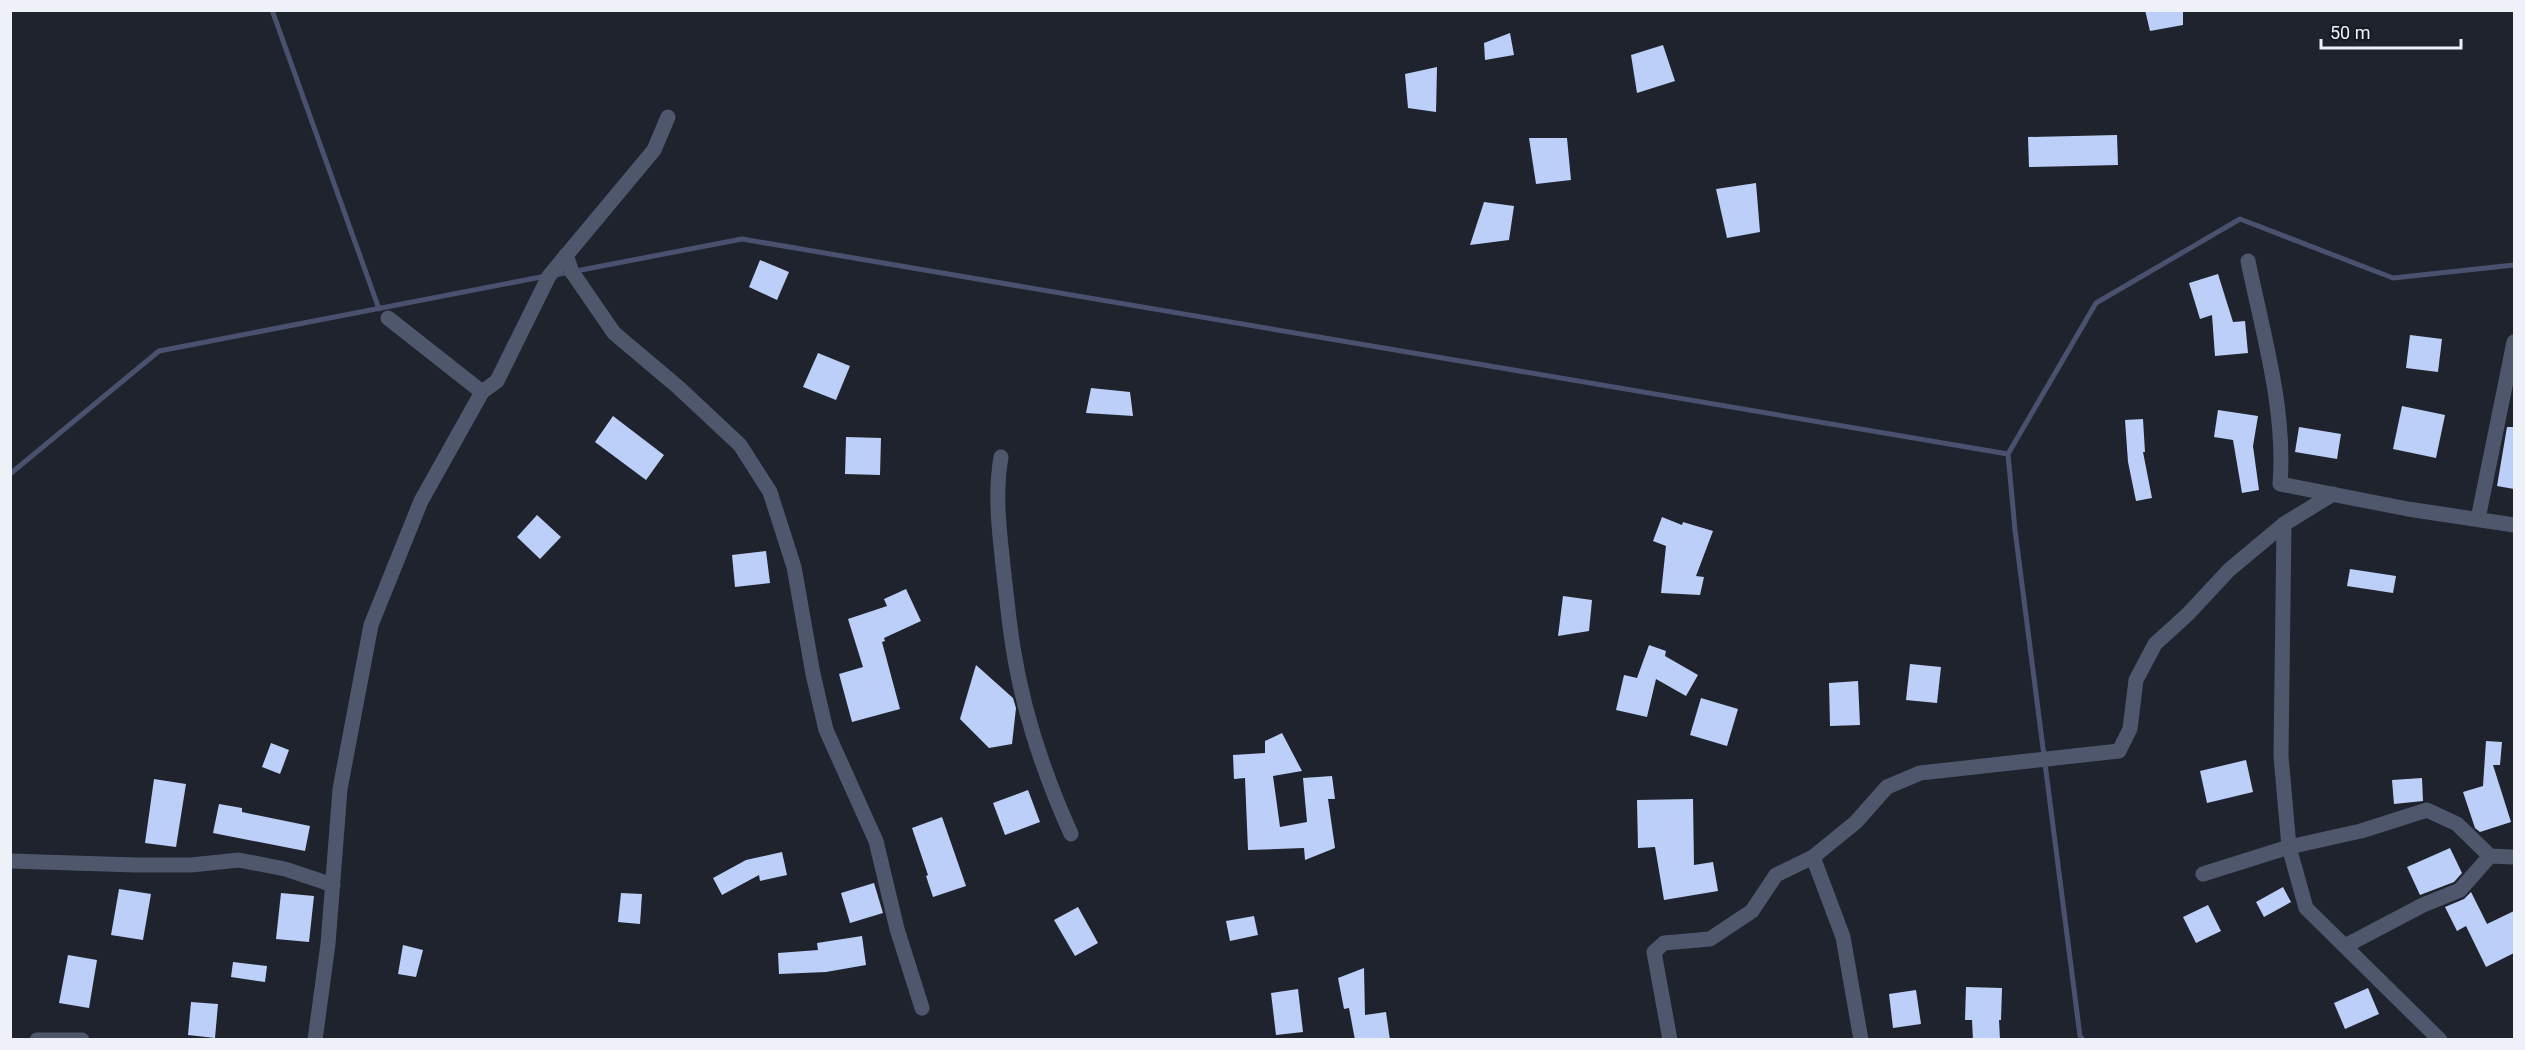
<svg xmlns="http://www.w3.org/2000/svg" width="2525" height="1050" font-family="Roboto,sans-serif">
<style>
.lines{fill:none;stroke-linecap:round;stroke-linejoin:round}
.stream{stroke:#4a516f;stroke-width:5}
.building{fill:#bccff9}
.minor{stroke:#4e576c;stroke-width:15}
</style>
<rect width="100%" height="100%" fill="#1f232d"/>
<g class="lines">
<g class="stream">
<polyline points="272,10 379,309"/>
<polyline points="555,275 742,239 2008,454 2096,303 2240,219 2393,278 2514,265"/>
<polyline points="2008,454 2015,530 2080,1036 2083,1040"/>
<polyline points="10,474 159,351 546,276"/>
</g>
</g>
<g class="building">
<polygon points="2145,10 2183,10 2183,25 2150,31"/>
<polygon points="1510,33 1514,55 1485,60 1484,43"/>
<polygon points="1663,45 1675,81 1637,93 1631,55"/>
<polygon points="1437,67 1436,112 1408,108 1405,74"/>
<polygon points="2117,135 2118,165 2029,167 2028,137"/>
<polygon points="1529,138 1567,138 1571,180 1536,184"/>
<polygon points="1756,183 1760,232 1727,238 1716,189"/>
<polygon points="1484,202 1514,206 1509,240 1470,245"/>
<polygon points="760,260 789,272 777,300 749,287"/>
<polygon points="2218,274 2233,322 2245,321 2248,353 2215,356 2212,315 2200,319 2189,283"/>
<polygon points="2410,335 2442,339 2438,372 2406,368"/>
<polygon points="818,353 850,366 836,400 803,387"/>
<polygon points="1091,388 1130,392 1133,416 1086,413"/>
<polygon points="2402,406 2445,415 2436,458 2393,449"/>
<polygon points="2218,410 2258,416 2253,446 2259,490 2242,493 2233,440 2214,437"/>
<polygon points="613,416 664,455 646,480 595,442"/>
<polygon points="2143,419 2145,452 2143,452 2152,498 2136,501 2128,462 2125,420"/>
<polygon points="2299,427 2341,434 2337,459 2295,452"/>
<polygon points="2507,427 2514,427 2514,489 2497,486"/>
<polygon points="846,437 881,438 880,475 845,474"/>
<polygon points="537,515 561,537 540,559 517,537"/>
<polygon points="1662,517 1682,525 1683,522 1713,531 1696,576 1704,577 1700,595 1661,593 1666,546 1653,541"/>
<polygon points="766,551 770,583 735,587 732,555"/>
<polygon points="2350,569 2396,576 2393,593 2347,586"/>
<polygon points="906,589 921,621 884,638 885,641 882,642 900,709 852,722 839,674 863,667 848,619 887,606 884,599"/>
<polygon points="1563,596 1592,600 1589,631 1558,636"/>
<polygon points="1649,645 1666,651 1665,656 1698,675 1686,696 1656,679 1647,717 1616,710 1624,675 1637,678"/>
<polygon points="1910,664 1941,667 1937,703 1906,700"/>
<polygon points="976,665 1013,698 1016,708 1012,744 989,748 960,719"/>
<polygon points="1858,681 1860,725 1830,726 1829,683"/>
<polygon points="1701,698 1738,709 1727,746 1690,735"/>
<polygon points="1282,733 1302,771 1273,776 1280,827 1307,822 1303,778 1332,776 1335,799 1328,799 1335,848 1305,860 1304,848 1248,850 1245,778 1234,779 1233,755 1265,753 1265,741"/>
<polygon points="2486,741 2502,742 2500,765 2493,765 2511,822 2480,832 2475,828 2463,792 2483,786"/>
<polygon points="271,743 289,750 280,774 262,767"/>
<polygon points="2246,760 2253,792 2207,803 2200,771"/>
<polygon points="2422,778 2423,801 2394,804 2392,780"/>
<polygon points="154,779 186,784 176,847 145,843"/>
<polygon points="1028,790 1040,822 1005,835 993,803"/>
<polygon points="1693,799 1694,865 1713,862 1718,891 1664,900 1655,847 1638,848 1637,800"/>
<polygon points="219,804 242,808 242,812 310,826 305,851 213,833"/>
<polygon points="942,817 966,886 933,897 926,876 928,875 912,828"/>
<polygon points="2450,848 2462,873 2454,882 2420,895 2407,867"/>
<polygon points="782,852 787,875 760,881 759,875 722,895 713,878 746,860"/>
<polygon points="874,883 883,913 850,923 841,893"/>
<polygon points="2283,887 2291,902 2264,917 2256,902"/>
<polygon points="119,889 151,894 143,940 111,935"/>
<polygon points="2471,892 2487,924 2514,911 2514,953 2486,967 2466,926 2457,931 2445,907 2464,899"/>
<polygon points="281,893 314,896 309,942 276,939"/>
<polygon points="621,893 642,894 640,924 618,922"/>
<polygon points="2208,905 2221,931 2196,943 2183,917"/>
<polygon points="1078,907 1098,943 1075,956 1054,920"/>
<polygon points="1254,916 1258,935 1230,941 1226,921"/>
<polygon points="862,936 866,965 826,972 779,974 778,953 818,950 817,943"/>
<polygon points="403,945 423,950 416,977 398,974"/>
<polygon points="68,955 97,960 89,1008 59,1003"/>
<polygon points="233,962 267,966 265,982 231,977"/>
<polygon points="1364,968 1365,1015 1386,1012 1390,1040 1355,1040 1349,1008 1344,1009 1338,978"/>
<polygon points="1966,987 2002,988 2001,1020 1999,1020 2000,1040 1973,1040 1972,1020 1965,1020"/>
<polygon points="2368,988 2379,1014 2345,1029 2334,1003"/>
<polygon points="1298,989 1303,1032 1276,1035 1271,993"/>
<polygon points="1916,990 1921,1024 1893,1028 1889,994"/>
<polygon points="191,1002 218,1004 215,1038 188,1035"/>
</g>
<g class="lines">
<g class="minor">
<polyline points="566,255 572,272 614,333 678,387 740,445 770,492 794,567 813,674 826,730 876,841 897,929 922,1008"/>
<path d="M 2248,261 C 2263,334 2286,410 2280,484 L 2408,509 L 2514,525"/>
<polyline points="482,392 497,381 549,276 654,150 668,117"/>
<path d="M 1001,457 C 994,497 1000,535 1004,575 C 1007,599 1009,623 1013,647 C 1023,712 1044,774 1071,834"/>
<polyline points="2333,494 2284,524 2281,756 2289,847 2306,908 2440,1040"/>
<polyline points="2478,519 2514,342"/>
<polyline points="1813,857 1843,937 1861,1040"/>
<polyline points="10,861 136,865 191,865 239,860 285,869 333,885"/>
<polyline points="2203,874 2289,847 2361,831 2427,810 2457,824 2490,856 2514,857"/>
<polyline points="2345,946 2423,905 2460,890 2490,856"/>
<polyline points="37,1040 82,1040"/>
<polyline points="315,1040 328,944 340,789 371,625 421,501 482,392 388,318"/>
<polyline points="1670,1040 1654,952 1664,943 1710,939 1752,911 1776,875 1813,857 1856,822 1887,787 1920,773 2119,751 2130,729 2136,680 2155,644 2188,614 2229,570 2284,524"/>
</g>
</g>
<rect width="2525" height="1050" fill="none" stroke="#eef1f8" stroke-width="24"/>
<path d="M2321 39v9h140v-9" fill="none" stroke="#eef1f8" stroke-width="3"/>
<text x="2330" y="39" font-size="18" fill="#eef1f8" stroke="#151a23" stroke-width="4.5" paint-order="stroke">50 m</text>
</svg>
